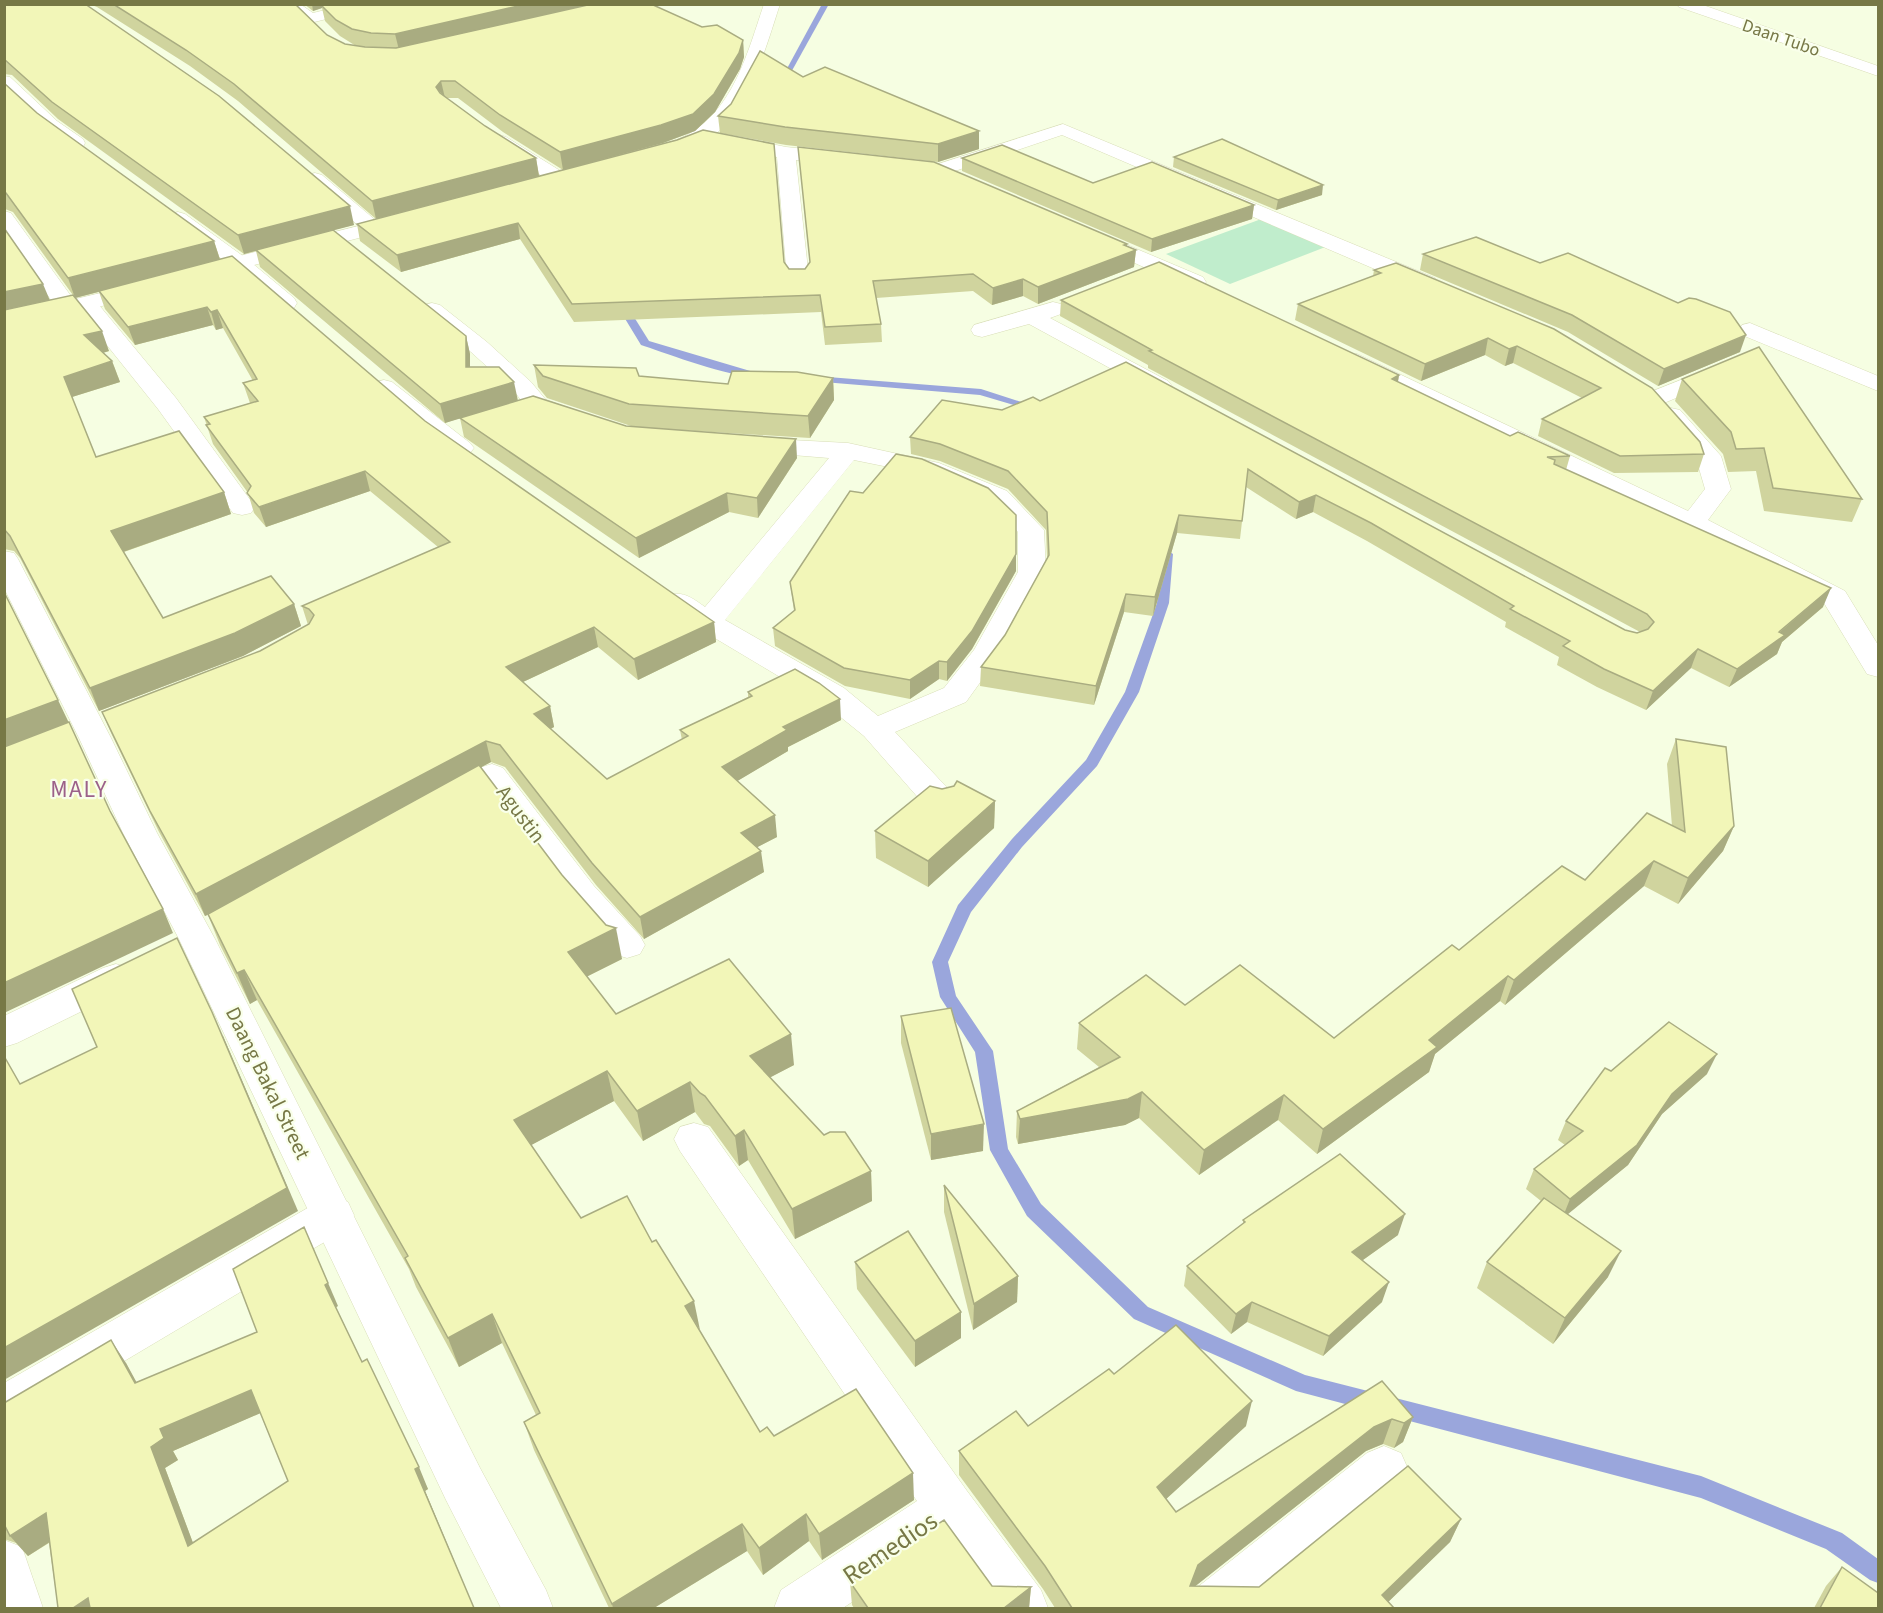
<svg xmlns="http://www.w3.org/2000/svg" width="1883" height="1613" font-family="'Source Sans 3',sans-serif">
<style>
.green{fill:#c0edcc}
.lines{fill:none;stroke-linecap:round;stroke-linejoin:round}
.stream{fill:#9aa6dc;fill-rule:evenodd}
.minor-casing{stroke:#d9deb8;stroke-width:1}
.tertiary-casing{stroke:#d9deb8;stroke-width:1}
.minor{fill:#fff;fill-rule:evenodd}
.tertiary{fill:#fff;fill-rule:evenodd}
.wall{fill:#d0d49e;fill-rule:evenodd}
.shaded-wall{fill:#a9ac81}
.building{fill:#f2f6b8;stroke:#a9ac81;stroke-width:1.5;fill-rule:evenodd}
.labels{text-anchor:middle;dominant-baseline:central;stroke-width:4.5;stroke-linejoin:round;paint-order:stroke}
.far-street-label{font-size:18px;fill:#777846;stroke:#f9ffea}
.street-label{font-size:21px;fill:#777846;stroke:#f9ffea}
.quarter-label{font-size:24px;letter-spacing:1.5px;fill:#9c6189;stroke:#f9ffea}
.near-street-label{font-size:26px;fill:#777846;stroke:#f9ffea}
</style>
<rect width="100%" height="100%" fill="#f6fee2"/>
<polygon class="green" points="1264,218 1328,246 1230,284 1166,254"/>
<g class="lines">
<g class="stream">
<polygon points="822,4 829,4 784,85 777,87"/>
<path d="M 632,297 L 637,300 L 634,317 L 649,341 L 757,373 C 744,384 661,351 641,345 L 624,317 L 627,300 Z"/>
<polygon points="815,376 981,389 1043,409 1037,412 980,395 811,381 811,377"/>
<polygon points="1167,550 1173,554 1169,603 1139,692 1097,766 1022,847 971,912 948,962 956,996 993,1051 1008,1149 1041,1204 1148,1307 1305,1375 1701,1476 1842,1533 1878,1559 1878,1583 1870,1580 1826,1549 1701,1498 1296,1391 1134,1319 1027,1216 990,1150 975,1052 940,997 932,962 958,905 1012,839 1086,760 1125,692 1157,603 1161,554"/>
</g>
<g class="minor-casing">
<g id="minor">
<polygon points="282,4 300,4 313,13 349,4 378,4 376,7 310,23 304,21"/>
<polygon points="1677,4 1700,4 1878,66 1878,76 1679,7"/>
<path d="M 4,76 L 10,77 L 57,121 L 83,139 L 85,143 L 83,147 C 61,152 20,106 4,91 Z"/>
<polygon points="1063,124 1435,278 1438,283 1435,288 1427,289 1419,288 1062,135 946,174 932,174 930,170 932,166"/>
<polygon points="500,135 506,137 567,175 570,179 567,183 553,183 494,145 491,141 494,137"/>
<polygon points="732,136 786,147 844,153 851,155 853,159 851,163 844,165 796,160 809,279 806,284 798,285 790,284 787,279 777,157 726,146 723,142 726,138"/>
<polygon points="315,173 322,175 380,224 383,228 380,232 366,232 308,183 305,179 308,175"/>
<polygon points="4,211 11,213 76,303 78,299 86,297 94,299 176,398 251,501 255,507 251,513 242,515 233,513 158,409 78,309 76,313 68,315 60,313 4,232"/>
<polygon points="178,212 185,214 247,259 294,298 297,303 294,308 286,310 278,308 233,267 171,222 168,218 171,214"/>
<polygon points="1094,231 1203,277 1206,282 1203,287 1195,288 1187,287 1087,241 1084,237 1087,233"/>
<polygon points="1053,302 1061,304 1064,309 1061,314 1050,318 1168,381 1172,386 1168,391 1160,393 1152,391 1029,324 982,337 974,335 971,330 974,325"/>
<polygon points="432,303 440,305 487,342 531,382 546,400 579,411 582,416 579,421 570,423 528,410 515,392 471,352 424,315 421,310 424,305"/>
<polygon points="1750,323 1878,376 1878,391 1742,335 1739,330 1742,325"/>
<polygon points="1357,354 1688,511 1705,489 1696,458 1659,415 1662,410 1671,408 1680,410 1721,456 1731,489 1708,520 1845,591 1878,645 1878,677 1867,674 1824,603 1683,529 1349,366 1345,361 1349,356"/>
<polygon points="1721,364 1729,366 1733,371 1729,376 1664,403 1656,405 1648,403 1644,398 1648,393"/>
<polygon points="384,380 392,382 470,443 474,448 470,453 461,456 452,453 376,392 372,387 376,382"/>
<path d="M 753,438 L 848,443 L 939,463 L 1007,491 L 1044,530 L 1046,572 L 1002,652 L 966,702 L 895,732 L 953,794 L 957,802 L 953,810 L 941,813 L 929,810 L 864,736 L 822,702 L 698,628 L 668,607 L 664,601 L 668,595 C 684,591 692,598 705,607 L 829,458 L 744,451 L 740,446 L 744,441 ZM 854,460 L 923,474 L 989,503 L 1018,532 L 1018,572 L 974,650 L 944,688 L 878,716 L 844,688 L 725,620 Z"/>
<path d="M 492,764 L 503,768 L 594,886 L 640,936 L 645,945 L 640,954 L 627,958 L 614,954 L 570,904 L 487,792 C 470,801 457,812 437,807 L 433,799 C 443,782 473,769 492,764 Z"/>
<polygon points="116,964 129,968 134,978 129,988 17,1043 4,1047 4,1016 103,968"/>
<polygon points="694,1123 708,1127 967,1491 1041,1590 1048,1608 993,1608 944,1540 843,1608 774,1608 781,1590 917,1501 680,1151 674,1139 680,1127"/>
<polygon points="333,1197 348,1202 354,1215 348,1228 20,1423 4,1429 4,1383 318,1202"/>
<polygon points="1384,1446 1401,1453 1408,1469 1401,1485 1251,1608 1187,1608 1194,1590 1367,1453"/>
<polygon points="4,1540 22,1547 43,1608 4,1608"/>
</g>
</g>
<g class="tertiary-casing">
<g id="tertiary">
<path d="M 764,4 L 780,4 C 764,53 744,131 689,149 C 680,152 672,155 662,153 L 660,149 L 662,145 C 729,127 744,63 764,4 Z"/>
<polygon points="402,215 409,217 412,221 409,225 196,280 188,279 185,274 188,269"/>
<polygon points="147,282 155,283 158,288 155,293 4,330 4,316"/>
<polygon points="4,551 14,553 18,559 111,738 157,833 215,939 480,1468 546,1590 553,1608 501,1608 446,1500 179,939 123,833 79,738 4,588"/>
</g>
</g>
<use href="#minor" class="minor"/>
<use href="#tertiary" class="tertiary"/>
</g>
<g class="wall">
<polygon points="4,4 354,225 333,230 466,336 470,354 470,367 518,401 626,426 631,426 547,398 538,387 534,365 639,376 728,384 833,378 834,400 810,438 663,429 797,458 758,518 729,512 639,558 464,437 460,418 445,423 260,267 256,251 244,254 58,119 12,75 4,74"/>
<path d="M 89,4 L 295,4 L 327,35 L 345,44 L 356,46 L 340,36 L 325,21 L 322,8 L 313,11 L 304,4 L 651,4 L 702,27 L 743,40 L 744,57 L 740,69 L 715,112 L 695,131 L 663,143 L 571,168 L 784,262 L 789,269 L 805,269 L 810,263 L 798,147 L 1127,244 L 1127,246 L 1136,250 L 1134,267 L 1038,304 L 1023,296 L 992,305 L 973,291 L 876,298 L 881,324 L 882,342 L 825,345 L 821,312 L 574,322 L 520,239 L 401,272 L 360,241 L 357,224 L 376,219 L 238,101 L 190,66 L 97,7 ZM 447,98 L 458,98 L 503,132 L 563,170 L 539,176 L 536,158 L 485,126 Z"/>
<polygon points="803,77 979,149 938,162 786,145 720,133 718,116"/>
<polygon points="4,83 37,113 214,241 220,259 425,421 714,622 716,642 638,680 598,647 523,682 550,706 554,727 551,729 607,779 682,740 680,730 748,697 748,692 841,720 788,747 788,751 737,781 777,837 757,847 764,872 644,939 596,885 505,767 491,762 481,767 622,959 586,977 616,1014 794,1065 770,1077 824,1135 871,1171 872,1201 795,1239 748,1160 739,1166 710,1126 704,1124 695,1112 643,1141 614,1101 531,1145 581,1218 699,1330 760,1432 774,1436 914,1500 822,1560 809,1541 763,1575 747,1551 654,1608 609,1608 534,1450 524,1422 536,1415 502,1343 459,1367 416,1287 409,1269 257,1000 250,1004 220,945 208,915 205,916 159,832 111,733 102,712 260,651 308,625 302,606 438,547 370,491 266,527 254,513 248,493 213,444 204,417 250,403 243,383 253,381 223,328 216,330 213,325 135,345 105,309 99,292 75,298 13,212 5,209"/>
<polygon points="1174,157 1322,195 1276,210 1173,167"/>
<polygon points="962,158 1093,183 1254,205 1252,219 1151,252 962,171"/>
<polygon points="4,228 49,300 109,351 103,353 112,361 120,382 72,397 96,457 224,492 231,514 124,552 163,618 294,604 301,626 243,656 99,711 20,558 14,551 4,549"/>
<polygon points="1423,254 1540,263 1678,303 1740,352 1658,386 1568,332 1420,270"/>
<polygon points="1374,270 1554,329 1704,454 1698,472 1614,473 1538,436 1542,419 1582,398 1513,363 1505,366 1485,355 1421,381 1295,320 1298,304 1373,276"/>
<polygon points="1061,300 1399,375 1398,382 1510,436 1570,456 1566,470 1823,607 1782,642 1777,654 1729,687 1691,668 1646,710 1597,687 1557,665 1559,657 1505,627 1506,622 1367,541 1313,512 1296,519 1246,487 1240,539 1177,533 1153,616 1124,612 1094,705 980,686 981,667 1005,635 1047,558 1046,530 1008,489 940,461 911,454 910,437 1002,410 1040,401 1126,362 1625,630 1637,633 1640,632 1148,368 1148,365 1060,316"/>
<polygon points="1682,379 1862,499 1852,522 1764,511 1756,471 1728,472 1723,454 1675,401"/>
<polygon points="1016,571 972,649 947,681 939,679 910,699 845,686 775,646 773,628 794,611 790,582"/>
<polygon points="1676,739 1734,826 1723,851 1678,904 1644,886 1505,1005 1500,1001 1435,1054 1429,1072 1317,1154 1278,1120 1199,1175 1139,1118 1125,1125 1018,1144 1016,1137 1017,1111 1099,1067 1077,1049 1079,1023 1185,1005 1334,1038 1459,950 1585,880 1672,826 1667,764"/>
<polygon points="995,801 994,828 928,887 876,858 875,831"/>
<polygon points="901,1016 983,1151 931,1160 901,1043"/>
<polygon points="1611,1071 1707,1074 1662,1114 1628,1165 1567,1214 1608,1277 1553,1344 1477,1288 1487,1262 1541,1201 1526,1189 1534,1169 1565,1145 1558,1140 1566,1121"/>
<polygon points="944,1185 1018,1276 1017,1302 973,1330 944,1212"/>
<polygon points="1243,1220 1398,1235 1363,1260 1382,1302 1323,1356 1247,1322 1231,1334 1184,1286 1187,1266 1243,1224"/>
<polygon points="855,1262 961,1312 961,1338 915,1367 857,1289"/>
<path d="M 338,1306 L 336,1307 L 362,1362 L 428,1489 L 425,1491 L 474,1608 L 58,1608 L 49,1543 L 28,1556 L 16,1543 L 4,1539 L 4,1403 L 126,1363 L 136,1382 ZM 260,1413 L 288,1481 L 193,1543 L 165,1468 L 178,1460 L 173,1451 Z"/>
<polygon points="1114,1374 1246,1426 1166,1499 1176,1512 1382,1381 1413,1417 1403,1442 1394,1448 1383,1444 1366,1451 1195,1586 1259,1587 1461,1519 1450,1542 1388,1602 1394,1608 1055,1608 1043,1589 959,1475 959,1451 1028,1426"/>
<polygon points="1842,1567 1878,1608 1814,1608 1826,1586"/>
<polygon points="850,1582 1031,1587 1029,1608 854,1608 852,1605"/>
</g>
<g class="shaded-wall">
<polygon points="312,4 338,4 322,6 322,8 313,11"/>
<polygon points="527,4 599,4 399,50 395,34"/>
<polygon points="743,40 744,57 740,69 715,112 695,131 663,143 563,170 560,152"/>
<polygon points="441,81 445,98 436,87"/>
<polygon points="979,131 979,149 938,162 938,144"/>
<polygon points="536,158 539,176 376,219 372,201"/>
<polygon points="1323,185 1322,195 1276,210 1278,200"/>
<polygon points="1254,205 1252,219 1151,252 1152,239"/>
<polygon points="350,206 354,225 244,254 238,235"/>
<polygon points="518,223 520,239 401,272 397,255"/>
<polygon points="214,241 220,260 75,298 68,278"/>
<polygon points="1127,244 1126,254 1136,250 1134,267 1038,304 1038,287"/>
<polygon points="1023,279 1023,296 992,305 993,288"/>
<polygon points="43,284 51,303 4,314 4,292"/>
<polygon points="207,307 213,325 135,345 128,327"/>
<polygon points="217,310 223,328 216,330 211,312"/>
<polygon points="102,331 109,351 92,356 84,335"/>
<polygon points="1746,335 1740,352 1658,386 1664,369"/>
<polygon points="466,336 470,354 470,385 466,367"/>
<polygon points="1488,338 1485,355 1421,381 1425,364"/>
<polygon points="1517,346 1513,363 1505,366 1509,349"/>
<polygon points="112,361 120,382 72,397 64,377"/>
<polygon points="1399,375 1396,392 1392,379"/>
<polygon points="833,378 834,400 810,438 808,416"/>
<polygon points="514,382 518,401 445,423 440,404"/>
<polygon points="796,439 797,458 758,518 757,498"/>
<polygon points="365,471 370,491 266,527 259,507"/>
<polygon points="224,492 231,514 120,553 111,531"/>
<polygon points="727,493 729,512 639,558 636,538"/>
<polygon points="1316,495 1313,512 1296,519 1299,502"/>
<polygon points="1179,515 1177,533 1153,616 1155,597"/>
<polygon points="1016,554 1016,571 972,649 947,681 947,662"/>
<polygon points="1831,588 1823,607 1782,642 1777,654 1729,687 1737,669"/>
<polygon points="1126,594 1124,612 1094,705 1096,686"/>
<polygon points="294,604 301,626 243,656 99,711 90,688"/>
<polygon points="714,622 716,642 638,680 634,659"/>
<polygon points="594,627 598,647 510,688 506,667"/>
<polygon points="1698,649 1691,668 1646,710 1653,691"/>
<polygon points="939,661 939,679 910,699 910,680"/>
<polygon points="840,699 841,720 788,747 788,751 724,789 722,767 783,727"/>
<polygon points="58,700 69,723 4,747 4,720"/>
<polygon points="550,706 554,727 538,735 534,714"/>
<polygon points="486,741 491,762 205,916 196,894"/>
<polygon points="995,801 994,828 928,887 928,861"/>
<polygon points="775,815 777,837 744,854 741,833"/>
<polygon points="1734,826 1723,851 1678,904 1688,878"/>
<polygon points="761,851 764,872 644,939 640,917"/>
<polygon points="1654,861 1644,886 1505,1005 1514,980"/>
<polygon points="163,909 173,933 4,1013 4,983"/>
<polygon points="616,928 622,959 574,983 568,952"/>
<polygon points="244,970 257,1000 250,1004 237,973"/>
<polygon points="1508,976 1500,1001 1435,1054 1429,1072 1317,1154 1323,1129 1429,1040"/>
<polygon points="791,1034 794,1065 754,1086 750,1056"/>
<polygon points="223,1036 298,1211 4,1380 4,1348"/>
<polygon points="1717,1054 1707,1074 1662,1114 1628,1165 1562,1219 1570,1199 1672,1094"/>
<polygon points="607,1071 614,1101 522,1150 514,1120"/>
<polygon points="690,1082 695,1112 643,1141 637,1111"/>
<polygon points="1142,1092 1139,1118 1125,1125 1018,1144 1020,1119"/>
<polygon points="1284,1095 1278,1120 1199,1175 1204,1150"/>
<polygon points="984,1124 983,1151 931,1160 931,1134"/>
<polygon points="744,1130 748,1160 739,1166 735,1136"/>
<polygon points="871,1171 872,1201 795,1239 792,1209"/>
<polygon points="1405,1214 1398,1235 1346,1272 1352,1252"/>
<polygon points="304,1227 338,1306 335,1308 325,1285"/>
<polygon points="1621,1251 1608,1277 1553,1344 1565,1318"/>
<polygon points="1018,1276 1017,1302 973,1330 974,1304"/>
<polygon points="1389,1282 1382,1302 1323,1356 1329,1336"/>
<polygon points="694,1301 700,1330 685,1306"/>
<polygon points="1252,1302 1247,1322 1231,1334 1236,1314"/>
<polygon points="961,1312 961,1338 915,1367 915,1341"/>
<polygon points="492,1314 502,1343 459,1367 448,1338"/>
<polygon points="111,1340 126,1363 149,1405 135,1383"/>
<polygon points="251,1390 263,1412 173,1451 178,1460 165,1468 202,1567 188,1546 151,1447 160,1429"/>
<polygon points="1252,1401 1246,1426 1153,1511 1157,1487"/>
<polygon points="1413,1417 1403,1442 1394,1448 1404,1423"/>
<polygon points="1392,1419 1383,1444 1366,1451 1193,1588 1190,1586 1198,1565 1374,1427"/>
<polygon points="419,1467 428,1489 425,1491 474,1608 415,1469"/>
<polygon points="913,1473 914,1500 822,1560 819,1534"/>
<polygon points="46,1513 62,1534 28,1556 10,1536"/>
<polygon points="806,1514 809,1541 763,1575 759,1548"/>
<polygon points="1461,1519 1450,1542 1382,1608 1382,1595"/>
<polygon points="742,1524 747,1551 654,1608 613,1608 612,1604"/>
<polygon points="1031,1587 1029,1608 1004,1608"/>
<polygon points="88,1598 96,1608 73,1608"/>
</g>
<g class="building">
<polygon points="4,4 85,4 219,96 350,206 238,235 52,102 4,59"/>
<polygon points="113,4 295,4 327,35 345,44 365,47 396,48 592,4 651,4 702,27 717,25 743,40 739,53 714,94 693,114 661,125 560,152 500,115 455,81 441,81 436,87 440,93 485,126 536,158 372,201 234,84 186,50"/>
<polygon points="326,4 527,4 395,34 371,33 352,29 336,20 322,6"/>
<polygon points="760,51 803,77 825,67 979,131 938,144 785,127 718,116 731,104"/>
<polygon points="4,83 37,113 214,241 68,278 6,193 4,193"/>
<polygon points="703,130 774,144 784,262 789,269 805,269 810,262 798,147 934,162 1127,244 1124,245 1136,250 1038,287 1023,279 993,288 973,274 873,281 881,324 825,327 820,295 572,304 518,223 397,255 357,224 677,140"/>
<polygon points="1222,139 1323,185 1278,200 1174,157"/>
<polygon points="1002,145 1093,183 1152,162 1254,205 1152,239 962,158"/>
<polygon points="4,228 43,284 4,292"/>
<polygon points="333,230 466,336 466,367 499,367 514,382 440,404 256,250"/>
<polygon points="1476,237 1540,263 1568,253 1678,303 1689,298 1696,299 1730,312 1746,335 1664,369 1572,315 1423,254"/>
<polygon points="232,256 425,421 714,622 634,659 594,627 506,667 550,706 534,714 607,779 688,736 680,730 752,696 748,692 795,669 819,683 840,699 783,727 787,730 722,767 775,815 741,833 761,851 640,917 592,863 500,745 486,741 196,894 150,811 102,712 260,651 309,624 314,615 309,609 302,606 450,542 365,471 259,507 247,493 251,486 206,425 210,424 204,417 258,401 243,383 257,379 217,310 211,312 207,307 128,327 99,291"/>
<polygon points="1159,262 1399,375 1392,379 1510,436 1518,432 1570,456 1547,457 1555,460 1554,464 1831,588 1779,632 1785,635 1737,669 1698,649 1653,691 1604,669 1563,646 1570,641 1510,609 1514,606 1371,523 1316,495 1299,502 1248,469 1242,521 1179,515 1155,597 1126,594 1096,686 981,667 1005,635 1049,555 1047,512 1008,471 940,444 910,437 942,400 1002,410 1033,397 1040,401 1126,362 1625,630 1637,633 1648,629 1654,622 1647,614 1149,351 1152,350 1061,300"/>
<polygon points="1396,263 1554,329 1652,388 1700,442 1704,454 1620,456 1542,419 1601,388 1517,346 1509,349 1488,338 1425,364 1298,304 1381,273 1374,270"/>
<polygon points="73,295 102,331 84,335 112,361 64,377 96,457 179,431 224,492 111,531 163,618 271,576 294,604 235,633 90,688 10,536 4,529 4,310"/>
<polygon points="1759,347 1862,499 1773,488 1764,448 1736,449 1731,432 1682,379"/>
<polygon points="534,365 636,368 639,376 728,384 732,371 797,372 833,378 808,416 629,404 543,376"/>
<polygon points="533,396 626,426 796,439 757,498 727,493 636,538 460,418"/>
<polygon points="896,454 922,459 988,488 1016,515 1016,554 972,631 947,662 939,661 910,680 844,668 773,628 795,610 790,582 850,491 863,493"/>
<polygon points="4,592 58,700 4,720"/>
<polygon points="69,722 110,811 163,909 4,983 4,747"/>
<polygon points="1676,739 1726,747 1734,826 1688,878 1654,861 1514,980 1508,976 1429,1040 1437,1047 1323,1129 1284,1095 1204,1150 1142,1092 1128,1099 1020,1119 1017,1111 1120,1057 1079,1023 1146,975 1185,1005 1240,965 1334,1038 1452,945 1459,950 1562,866 1585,880 1647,813 1685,832"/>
<polygon points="479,765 562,875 606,925 616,928 568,952 616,1014 729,959 791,1034 750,1056 824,1135 830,1132 845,1132 871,1171 792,1209 744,1130 735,1136 705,1096 700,1093 690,1082 637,1111 607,1071 514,1120 581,1218 627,1196 652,1242 656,1240 694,1301 685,1306 760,1432 767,1427 774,1436 856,1389 913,1473 819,1534 806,1514 759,1548 742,1524 612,1604 524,1422 540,1413 492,1314 448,1338 405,1258 408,1256 244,970 237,973 208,914"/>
<polygon points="957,781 995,801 928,861 875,831 930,786 942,789 954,786"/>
<polygon points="177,938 212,1012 287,1188 4,1348 4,1056 20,1084 97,1047 72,989"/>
<polygon points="951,1008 984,1124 931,1134 901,1016"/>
<polygon points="1669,1022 1717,1054 1672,1094 1637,1145 1570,1199 1534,1169 1583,1131 1566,1121 1605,1068 1611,1071"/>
<polygon points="1340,1154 1405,1214 1352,1252 1389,1282 1329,1336 1252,1302 1236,1314 1187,1266 1245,1222 1243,1220"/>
<polygon points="944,1185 1018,1276 974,1304"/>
<polygon points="1544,1198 1621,1251 1565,1318 1487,1262"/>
<path d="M 304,1227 L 328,1283 L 325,1285 L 362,1362 L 367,1359 L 419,1467 L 415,1469 L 474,1608 L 90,1608 L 88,1598 L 73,1608 L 58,1608 L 46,1513 L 10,1536 L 4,1524 L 4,1403 L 111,1340 L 135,1383 L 257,1332 L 233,1269 ZM 251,1390 L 288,1481 L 188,1546 L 151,1447 L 164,1438 L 160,1429 Z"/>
<polygon points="908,1231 961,1312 915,1341 855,1262"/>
<polygon points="1176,1325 1252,1401 1157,1487 1176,1512 1382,1381 1413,1417 1404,1423 1392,1419 1374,1427 1198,1565 1190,1586 1259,1587 1408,1466 1461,1519 1382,1595 1394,1608 1072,1608 1045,1566 959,1451 1016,1411 1028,1426 1109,1369 1114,1374"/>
<polygon points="944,1520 992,1586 1031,1587 1004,1608 868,1608 850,1582"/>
<polygon points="1842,1567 1878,1593 1878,1608 1820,1608"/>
</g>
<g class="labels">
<g class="far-street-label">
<text transform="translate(1781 38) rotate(19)">Daan Tubo</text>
</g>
<g class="street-label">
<text transform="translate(521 814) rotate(53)">Agustin</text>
<text transform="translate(268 1083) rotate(64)">Daang Bakal Street</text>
</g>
<g class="quarter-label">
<text x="79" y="789">MALY</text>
</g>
<g class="near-street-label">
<text transform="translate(890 1548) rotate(-34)">Remedios</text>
</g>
</g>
<rect width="1883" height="1613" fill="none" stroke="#777846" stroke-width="12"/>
</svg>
